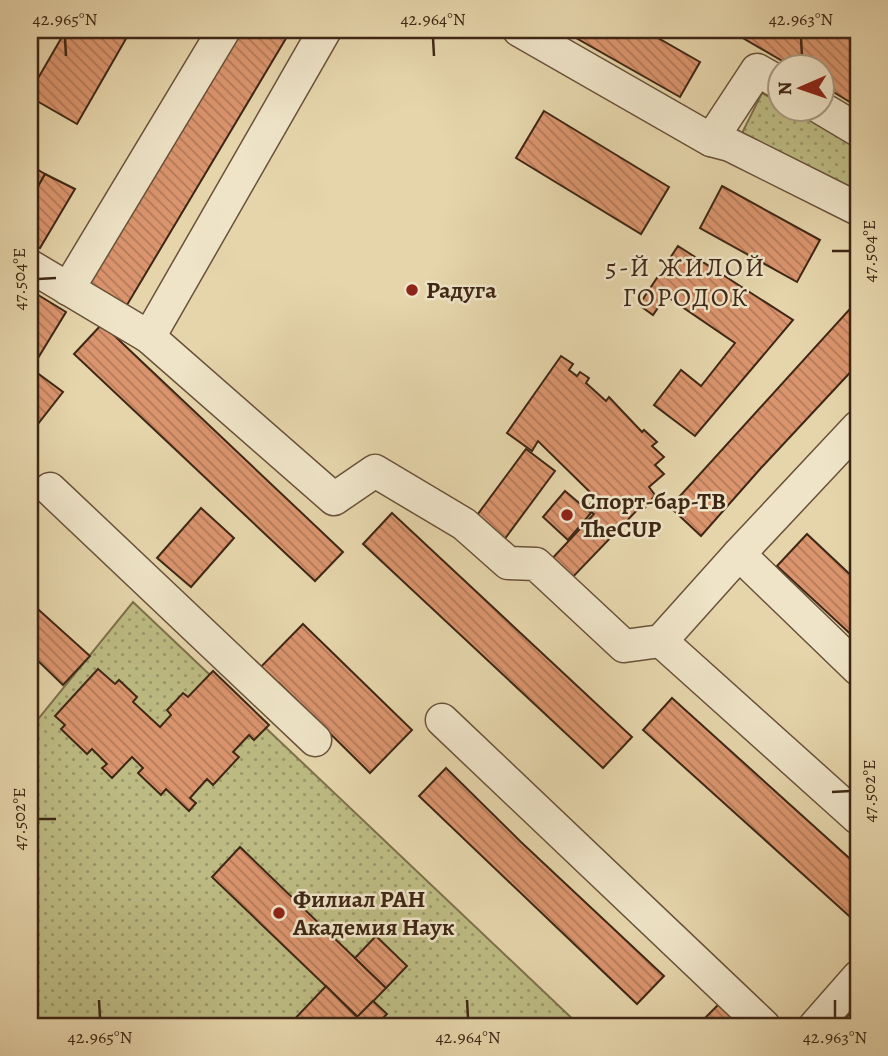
<svg xmlns="http://www.w3.org/2000/svg" width="888" height="1056" font-family="Alegreya,serif">
<style>
.grass{fill:url(#grass-dots);stroke:#7e714c;stroke-width:2}
.building{fill:url(#building-back-hatch);stroke:#3f2715;stroke-width:2}
.lines{fill:none;stroke-linecap:round;stroke-linejoin:round}
.minor-casing{stroke:#69523a;stroke-width:35}
.minor{stroke:#efe4c8;stroke-width:32}
.ticks{fill:none;stroke:#3f2715;stroke-width:2.5}
.poi-dot{fill:#8f2418;stroke:#efe4c8;stroke-width:2.5}
.labels{text-anchor:middle;dominant-baseline:central;stroke-width:5;stroke-linejoin:round;paint-order:stroke}
.poi-label{font-size:24px;font-weight:bold;fill:#3f2715;stroke:#efe4c8;text-anchor:start}
.neighbourhood-label{font-size:26px;letter-spacing:2px;fill:#3f2715;stroke:#efe4c8}
.neatline{fill:none;stroke:#3f2715;stroke-width:2.5}
.ticks-label{font-size:18px;text-anchor:middle;fill:#3f2715}
</style>
<defs>
<pattern id="grass-dots" width="8" height="8" patternUnits="userSpaceOnUse" patternTransform="scale(1.75)"><rect width="8" height="8" fill="#bdbb83"/><path d="M2 2h.1M6 6h.1" fill="none" stroke="#9b986a" stroke-width="1.8" stroke-linecap="round"/></pattern>
<pattern id="building-back-hatch" width="6" height="6" patternUnits="userSpaceOnUse" patternTransform="scale(1.75)"><rect width="6" height="6" fill="#db956e"/><path d="M-1 5l2 2M0 0l6 6M5-1l2 2" fill="none" stroke="#b37a59"/></pattern>
</defs>
<rect width="100%" height="100%" fill="#e6d5ab"/>
<filter id="stains"><feTurbulence type="fractalNoise" baseFrequency=".00286" numOctaves="4"/><feColorMatrix values="0 0 0 0 .2 0 0 0 0 .09 0 0 0 0 .02 0 0 0 .5 -.17"/></filter>
<radialGradient id="worn" r=".72"><stop offset=".6" stop-color="#630" stop-opacity="0"/><stop offset="1" stop-color="#630" stop-opacity=".3"/></radialGradient>
<g class="grass">
<polygon points="762,93 779,102 780,108 792,109 858,141 858,171 850,187 742,133"/>
<polygon points="133,602 580,1026 32,1026 30,1024 30,729"/>
</g>
<g class="building">
<polygon points="66,30 131,30 77,124 30,97 30,92"/>
<polygon points="237,30 291,30 121,315 82,292"/>
<polygon points="562,30 644,30 700,62 680,97"/>
<polygon points="729,30 835,30 858,44 858,107 822,85 822,66 791,66"/>
<polygon points="544,111 669,187 641,234 516,158"/>
<polygon points="30,165 45,174 30,201"/>
<polygon points="45,174 75,189 40,248 30,245 30,201"/>
<polygon points="722,186 820,240 797,282 700,228"/>
<polygon points="678,246 793,320 695,436 654,405 681,370 701,386 735,343 666,296 653,315 639,305"/>
<polygon points="30,290 66,312 35,363 30,361"/>
<polygon points="858,300 858,364 761,468 701,536 670,507"/>
<polygon points="102,324 343,552 315,581 74,354"/>
<polygon points="561,356 573,364 569,370 577,376 580,372 589,378 586,383 606,401 609,397 642,432 644,430 657,442 652,446 664,457 655,465 664,474 649,487 655,495 644,509 642,505 569,581 548,563 594,514 587,509 595,497 538,441 532,451 507,433"/>
<polygon points="32,369 63,392 30,434 30,372"/>
<polygon points="526,449 555,471 501,544 472,522"/>
<polygon points="565,491 591,513 568,540 543,517"/>
<polygon points="201,508 234,538 191,587 157,558"/>
<polygon points="392,513 632,737 603,768 363,544"/>
<polygon points="807,534 858,582 858,641 777,566"/>
<polygon points="30,602 90,656 63,685 30,653"/>
<polygon points="303,624 412,730 370,773 279,683 269,694 251,677"/>
<polygon points="98,669 115,684 119,680 137,697 133,702 160,727 171,715 167,710 183,693 188,697 213,671 269,725 254,740 249,735 233,752 239,757 213,785 207,779 190,798 196,803 189,811 166,789 161,795 138,773 143,768 132,757 112,778 102,768 107,764 92,749 87,754 61,729 65,725 55,716"/>
<polygon points="672,698 858,866 858,924 643,730"/>
<polygon points="446,768 521,842 664,976 637,1004 419,796"/>
<polygon points="240,847 386,988 358,1017 212,877"/>
<polygon points="376,936 407,966 386,988 355,958"/>
<polygon points="326,986 357,1017 373,1001 387,1014 375,1026 291,1026 289,1025"/>
<polygon points="720,1003 745,1026 697,1026"/>
<polygon points="858,1004 858,1026 838,1026"/>
</g>
<g class="lines">
<g class="minor-casing">
<g id="minor">
<polyline points="519,30 711,140 730,145 858,209"/>
<polyline points="821,108 858,130"/>
<polyline points="711,140 757,70 780,83"/>
<polyline points="30,266 149,337 334,499 375,471 464,524 508,563 536,564 624,646 661,641 739,554 858,427"/>
<polyline points="68,289 224,30"/>
<polyline points="149,337 325,30"/>
<polyline points="50,489 315,740"/>
<polyline points="739,554 858,669"/>
<polyline points="661,641 858,818"/>
<polyline points="442,720 764,1026"/>
<polyline points="815,1026 858,977"/>
</g>
</g>
<use href="#minor" class="minor"/>
</g>
<path class="ticks" d="M 65,38 L 66,56M 433,38 L 434,56M 801,38 L 802,56M 832,251 L 850,251M 38,279 L 56,278M 832,792 L 850,791M 38,819 L 56,819M 99,1000 L 100,1018M 467,1000 L 468,1018M 835,1000 L 835,1018"/>
<g class="poi-dot">
<circle cx="412" cy="290" r="7"/>
<circle cx="567" cy="515" r="7"/>
<circle cx="279" cy="913" r="7"/>
</g>
<g class="labels">
<g class="poi-label">
<text x="426" y="290">Радуга</text>
<text x="581" y="501">Спорт-бар-ТВ<tspan x="581" dy="28">TheCUP</tspan></text>
<text x="293" y="899">Филиал РАН<tspan x="293" dy="28">Академия Наук</tspan></text>
</g>
<g class="neighbourhood-label">
<text x="686" y="267">5-Й ЖИЛОЙ<tspan x="686" dy="30">ГОРОДОК</tspan></text>
</g>
</g>
<rect width="888" height="1056" fill="none" stroke="#e6d5ab" stroke-width="77"/>
<g transform="translate(801 88) rotate(268)"><circle r="33" fill="#efe4c8" stroke="#a99880" stroke-width="2"/>
<path d="M0-5L12 26L0 18L-12 26Z" fill="#8f2418"/>
<text y="-10" font-size="19" font-weight="bold" text-anchor="middle" fill="#3f2715">N</text>
</g>
<rect x="38" y="38" width="812" height="980" class="neatline"/>
<g class="ticks-label">
<text x="65" y="25">42.965°N</text>
<text x="433" y="25">42.964°N</text>
<text x="801" y="25">42.963°N</text>
<text transform="translate(869 251) rotate(-90)" y="6">47.504°E</text>
<text transform="translate(19 279) rotate(-90)" y="6">47.504°E</text>
<text transform="translate(869 791) rotate(-90)" y="6">47.502°E</text>
<text transform="translate(19 819) rotate(-90)" y="6">47.502°E</text>
<text x="100" y="1043">42.965°N</text>
<text x="468" y="1043">42.964°N</text>
<text x="835" y="1043">42.963°N</text>
</g>
<rect width="100%" height="100%" filter="url(#stains)"/>
<rect width="100%" height="100%" fill="url(#worn)"/>
</svg>
